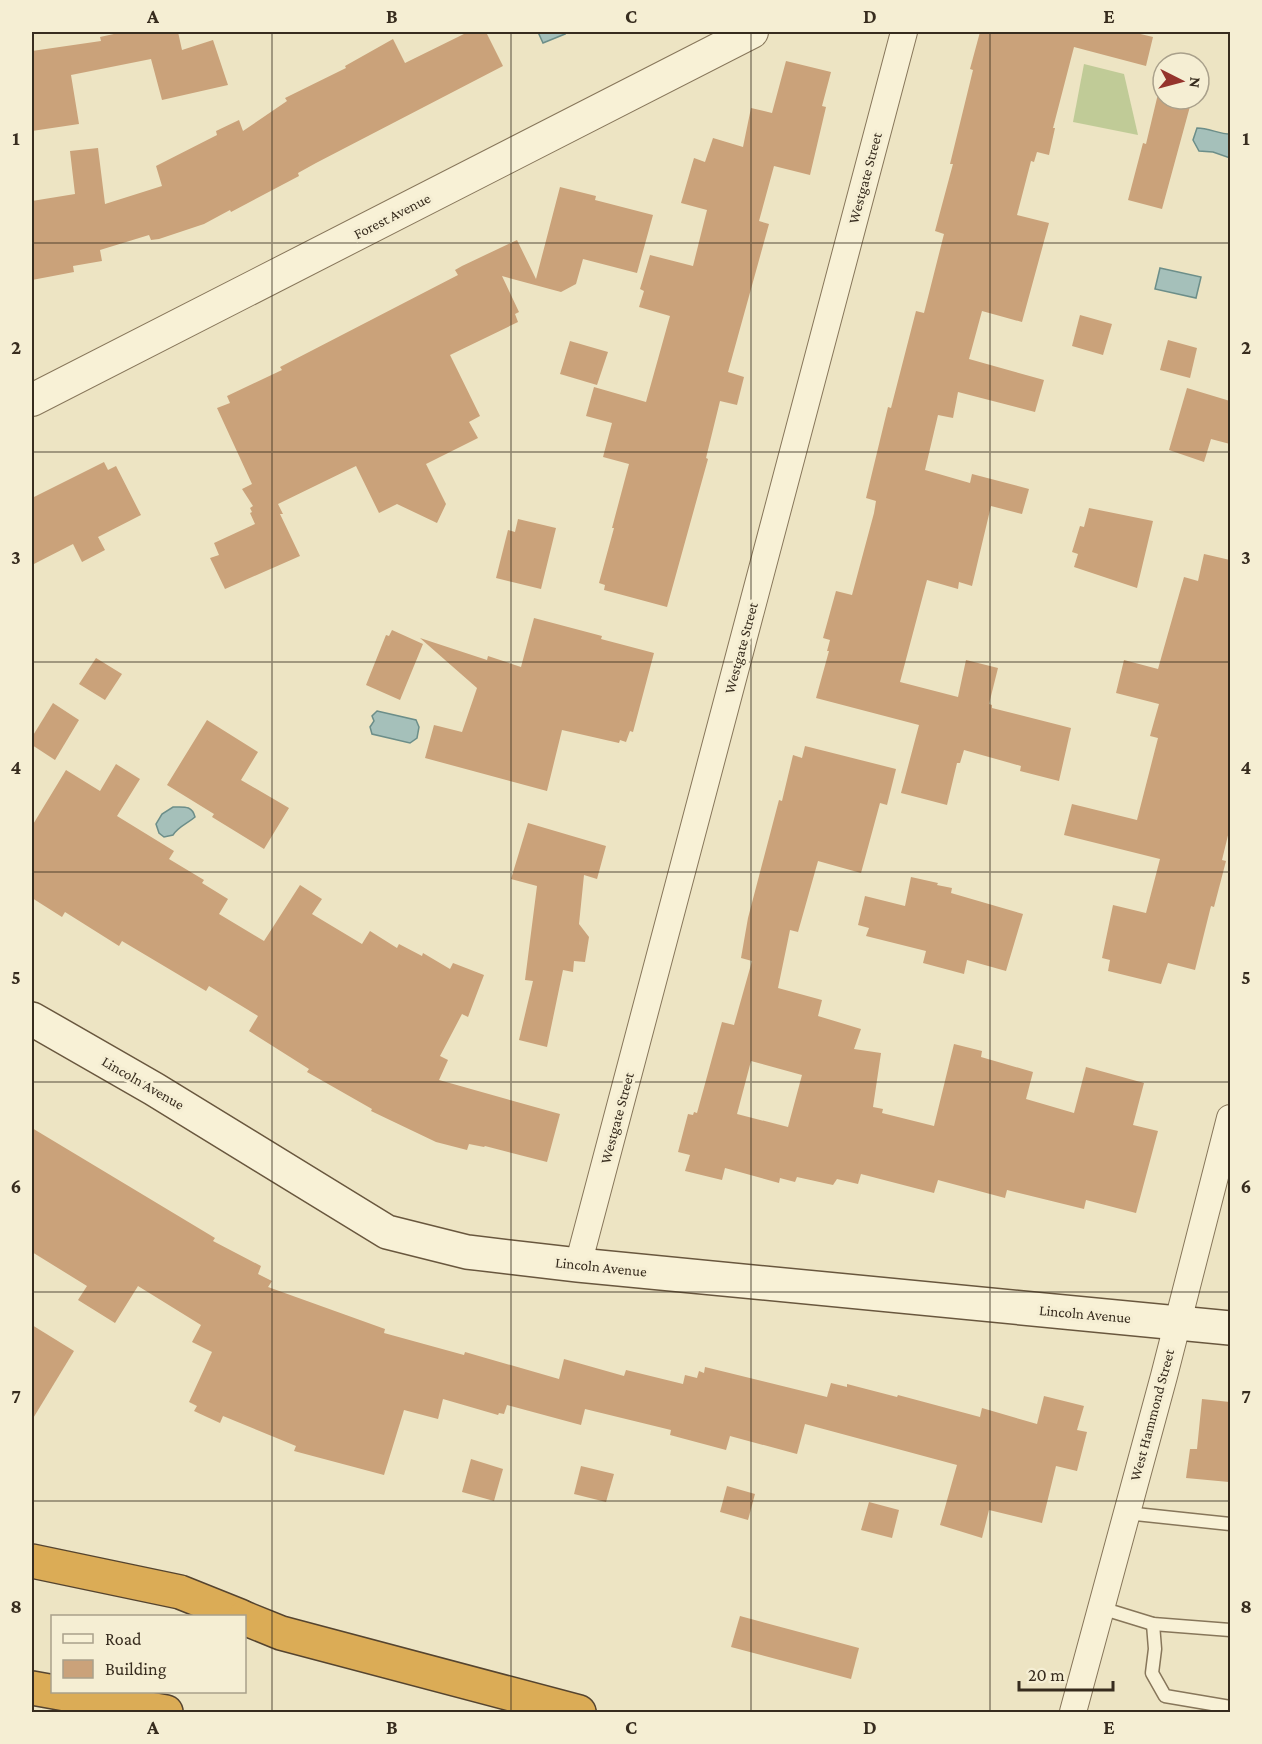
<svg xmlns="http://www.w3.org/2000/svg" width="1262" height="1744" font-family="'Crimson Pro',serif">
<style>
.green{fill:#c0cb97}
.water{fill:#a5c0ba;stroke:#6c8e89;stroke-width:1.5}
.building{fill:#caa27a;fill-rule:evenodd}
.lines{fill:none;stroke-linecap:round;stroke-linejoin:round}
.service-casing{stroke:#87765a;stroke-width:15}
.minor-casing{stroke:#87765a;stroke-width:28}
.tertiary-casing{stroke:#87765a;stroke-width:34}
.secondary-casing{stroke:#69573e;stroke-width:36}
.motorway-casing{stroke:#55442f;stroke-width:36}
.service{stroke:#f8f1d6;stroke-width:12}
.minor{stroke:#f8f1d6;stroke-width:26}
.tertiary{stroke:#f8f1d6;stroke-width:32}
.secondary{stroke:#f8f1d6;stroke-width:33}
.motorway{stroke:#dbac56;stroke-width:33}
.grid{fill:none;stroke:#372c1e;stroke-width:1.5;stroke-opacity:0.55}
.labels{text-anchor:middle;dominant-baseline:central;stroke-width:6;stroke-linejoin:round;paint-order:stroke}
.street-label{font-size:15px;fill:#372c1e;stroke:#f5eed3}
.neatline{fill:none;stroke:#372c1e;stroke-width:2}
.grid-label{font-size:20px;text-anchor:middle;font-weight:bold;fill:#372c1e}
</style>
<rect width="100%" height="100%" fill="#ede4c3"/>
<polygon class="green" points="1084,64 1124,74 1138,135 1073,122"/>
<g class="water">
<polygon points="538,32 564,32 565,34 543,43"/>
<path d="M 1197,128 C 1209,128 1219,134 1230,134 L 1230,158 L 1213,152 L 1199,151 L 1193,140 Z"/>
<polygon points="1160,268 1201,277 1196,298 1155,289"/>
<polygon points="377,711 416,720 419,727 417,738 410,743 372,734 370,727 374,721 372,716"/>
<path d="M 173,807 C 184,807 192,805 195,817 C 187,824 179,826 173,835 L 164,837 L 159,833 L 156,824 L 162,814 Z"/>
</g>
<g class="building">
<polygon points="123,32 178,32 182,50 213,40 228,85 162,100 151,59 71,75 79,124 32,131 32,51 101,41 100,37"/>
<polygon points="468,32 486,32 503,66 316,163 298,173 299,176 231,212 230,210 204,224 159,239 151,240 149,235 100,250 102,261 73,266 74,272 32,280 32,201 75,194 70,151 98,148 105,204 162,186 156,166 217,135 216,131 239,120 243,131 287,101 285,98 346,68 345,66 393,39 405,63"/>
<polygon points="980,32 1132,32 1153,37 1146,66 1074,47 1053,128 1055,128 1049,155 1037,152 1034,162 1031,161 1017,215 1049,223 1022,322 982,311 969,359 1044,380 1035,412 958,392 953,418 938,415 925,470 970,483 972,474 1029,489 1022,514 991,506 972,586 959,582 958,589 927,580 900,682 958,697 966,660 998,668 989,704 992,705 992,708 1071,728 1059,781 1020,771 1021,766 964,750 960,763 957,763 947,805 901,793 919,725 816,698 829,651 827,651 830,640 823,638 836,591 852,595 874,513 876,501 866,498 888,407 891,408 916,311 924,313 944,234 935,231 953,164 950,164 973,70 970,69"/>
<polygon points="786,61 831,72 822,106 826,107 810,175 774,166 759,221 769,224 728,372 744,377 737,405 720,401 706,458 708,459 667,607 604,590 605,585 599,583 614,528 612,528 629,464 603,457 612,423 586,416 594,387 646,402 670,316 639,307 644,291 640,289 650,255 693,266 707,210 681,203 694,158 705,162 713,138 743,147 751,108 772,113"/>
<polygon points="1163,73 1163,99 1192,99 1162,209 1128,200 1143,143 1146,144"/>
<polygon points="560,187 596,196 595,200 653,215 637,273 583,259 576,284 561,292 502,276 519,312 515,314 518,322 450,355 480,416 469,422 478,438 426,464 446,504 437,523 397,504 379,513 356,466 278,504 283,514 280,514 300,556 225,589 210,558 219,555 214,543 255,524 250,513 252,512 250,508 253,506 242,489 252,484 217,408 230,403 227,396 282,370 280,367 458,275 455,270 462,266 517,240 536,279"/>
<polygon points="1080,315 1112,324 1103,355 1072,346"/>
<polygon points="1168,340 1197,348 1190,378 1160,370"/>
<polygon points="570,341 608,352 597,385 560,374"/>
<polygon points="1187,388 1230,401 1230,444 1211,439 1204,462 1169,450"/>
<polygon points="104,462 108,470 116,466 141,515 98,537 105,550 82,562 73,544 32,565 32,498"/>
<polygon points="1089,508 1153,521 1137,588 1074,567 1078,554 1072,552 1080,526 1084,527"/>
<polygon points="518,519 556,528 541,589 496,578 508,530 515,532"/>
<polygon points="1204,554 1230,560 1230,827 1222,860 1226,861 1214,907 1211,906 1195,970 1168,963 1161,984 1108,971 1110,960 1102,958 1113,905 1146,913 1160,859 1064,835 1072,804 1137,820 1158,738 1150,736 1159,704 1116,693 1124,660 1158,669 1184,577 1198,581"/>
<polygon points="534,618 602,636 601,639 654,653 633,732 630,731 626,742 620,740 619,743 562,730 547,791 425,758 434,725 462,732 477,688 420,638 487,660 488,656 521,667"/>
<polygon points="392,630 423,644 400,700 366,685 386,635 389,636"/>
<polygon points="96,658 122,674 105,700 79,684"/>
<polygon points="53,703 79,720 55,760 32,745 32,737"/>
<polygon points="207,720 258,752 241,780 289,808 264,849 212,817 214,814 167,785"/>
<path d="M 805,746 L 896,769 L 887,805 L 880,803 L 861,873 L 818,861 L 798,932 L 790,930 L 778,988 L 822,1000 L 818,1016 L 861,1029 L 854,1049 L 881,1053 L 873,1107 L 883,1109 L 882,1113 L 934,1126 L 954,1044 L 982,1051 L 981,1057 L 1033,1072 L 1026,1099 L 1074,1113 L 1086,1067 L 1144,1083 L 1133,1125 L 1158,1131 L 1136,1213 L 1086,1200 L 1084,1209 L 1007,1190 L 1005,1198 L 938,1180 L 934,1193 L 861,1174 L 858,1184 L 837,1179 L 833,1185 L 797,1177 L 795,1182 L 780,1178 L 779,1183 L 725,1168 L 722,1180 L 685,1171 L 690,1155 L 678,1152 L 688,1114 L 693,1115 L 694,1112 L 697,1113 L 722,1022 L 734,1025 L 752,961 L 741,958 L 748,918 L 779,800 L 782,801 L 793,755 L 802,758 ZM 751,1061 L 802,1075 L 788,1127 L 737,1114 Z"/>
<polygon points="116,764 140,779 117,816 174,851 169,859 204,880 202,883 228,899 219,914 264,941 300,885 322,899 312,914 362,944 370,931 397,948 399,944 422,956 423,953 450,969 453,963 484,975 468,1017 462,1014 440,1056 448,1060 439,1080 560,1114 547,1162 485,1146 484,1147 469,1144 467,1150 436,1142 371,1111 372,1109 307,1072 309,1069 249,1031 258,1016 209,986 206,991 122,941 119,946 65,912 62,917 32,898 32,826 66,770 100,791"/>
<polygon points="528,823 606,846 597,879 584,875 579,924 589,937 585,962 574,961 573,972 563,970 547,1047 519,1040 533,981 525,980 537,886 511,879"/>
<polygon points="911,877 938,883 937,885 952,888 951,893 1023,914 1006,971 967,960 964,974 923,963 926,951 866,936 869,928 858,925 865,896 905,906"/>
<polygon points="32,1128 215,1238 213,1241 261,1266 258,1274 272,1281 268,1287 385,1329 384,1333 464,1355 465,1352 559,1379 564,1359 624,1376 626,1370 683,1384 685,1375 697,1378 699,1371 704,1373 705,1367 827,1397 831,1383 847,1387 847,1384 897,1397 898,1395 980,1417 982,1408 1037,1424 1044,1396 1084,1406 1077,1430 1087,1432 1077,1471 1056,1466 1042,1523 989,1510 982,1538 940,1525 957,1465 805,1424 797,1454 730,1436 726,1450 670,1435 671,1430 585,1409 581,1425 507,1405 504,1414 499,1413 498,1415 443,1399 438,1419 404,1410 384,1475 294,1451 296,1446 223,1416 220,1423 194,1411 197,1406 189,1402 212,1352 192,1342 201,1325 138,1286 115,1323 78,1300 87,1286 32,1252"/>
<polygon points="32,1325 74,1351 32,1420"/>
<polygon points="1202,1399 1230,1402 1229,1482 1186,1478 1190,1449 1197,1449"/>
<polygon points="471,1459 503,1469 494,1501 462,1492"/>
<polygon points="581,1466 614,1474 606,1502 574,1494"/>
<polygon points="727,1486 755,1494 748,1520 720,1512"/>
<polygon points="869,1502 899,1510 892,1538 861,1530"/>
<polygon points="740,1616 859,1648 851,1679 731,1647"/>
</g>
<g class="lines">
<g class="service-casing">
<g id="service">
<polyline points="1126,1513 1230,1524"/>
<polyline points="1101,1608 1153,1624 1230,1630"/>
<polyline points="1153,1624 1155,1649 1152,1673 1165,1696 1230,1707"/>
</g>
</g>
<g class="minor-casing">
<g id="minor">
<polyline points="578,1265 904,32"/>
<polyline points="1073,1712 1164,1376 1230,1118"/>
</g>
</g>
<g class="tertiary-casing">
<polyline id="tertiary" points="32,400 752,32"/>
</g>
<g class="secondary-casing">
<polyline id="secondary" points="32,1019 154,1089 387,1232 467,1252 578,1265 1230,1328"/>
</g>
<g class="motorway-casing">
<g id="motorway">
<polyline points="32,1561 180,1592 240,1616"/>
<polyline points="244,1618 281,1633 579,1712"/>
<polyline points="32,1688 166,1712"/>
</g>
</g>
<use href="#service" class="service"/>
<use href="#minor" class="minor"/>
<use href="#tertiary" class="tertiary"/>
<use href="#secondary" class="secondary"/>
<use href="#motorway" class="motorway"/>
</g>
<path class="grid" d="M 272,32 L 272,1712M 511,32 L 511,1712M 751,32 L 751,1712M 990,32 L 990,1712M 32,243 L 1230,243M 32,452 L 1230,452M 32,662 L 1230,662M 32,872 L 1230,872M 32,1082 L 1230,1082M 32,1292 L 1230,1292M 32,1501 L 1230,1501"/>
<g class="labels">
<g class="street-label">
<text transform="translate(865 178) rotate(-75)">Westgate Street</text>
<text transform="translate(392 216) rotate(-27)">Forest Avenue</text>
<text transform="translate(741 648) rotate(-75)">Westgate Street</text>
<text transform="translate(143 1083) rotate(30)">Lincoln Avenue</text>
<text transform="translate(617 1118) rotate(-75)">Westgate Street</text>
<text transform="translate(601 1267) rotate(6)">Lincoln Avenue</text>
<text transform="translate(1085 1314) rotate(5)">Lincoln Avenue</text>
<text transform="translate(1152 1415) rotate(-75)">West Hammond Street</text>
</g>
</g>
<rect width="1262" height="1744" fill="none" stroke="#f5eed3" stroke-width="66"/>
<rect x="51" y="1615" width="195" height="78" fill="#f5eed3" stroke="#a9a08b" stroke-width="1.5"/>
<rect x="63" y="1634" width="30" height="9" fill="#f8f1d6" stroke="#a9a08b" stroke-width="1.5"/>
<text x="105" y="1645" font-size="18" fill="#372c1e">Road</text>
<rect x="63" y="1660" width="30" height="18" fill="#caa27a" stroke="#a9a08b" stroke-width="1.5"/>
<text x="105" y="1675" font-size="18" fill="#372c1e">Building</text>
<g transform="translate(1181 81) rotate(96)"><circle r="28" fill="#f5eed3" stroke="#a9a08b" stroke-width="1.5"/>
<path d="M0-4.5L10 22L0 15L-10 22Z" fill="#95342c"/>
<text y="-9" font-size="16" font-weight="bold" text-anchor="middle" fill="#372c1e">N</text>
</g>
<path d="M1019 1681v9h94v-9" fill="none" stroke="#372c1e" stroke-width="3"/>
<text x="1028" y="1681" font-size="18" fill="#372c1e" stroke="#f5eed3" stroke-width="4.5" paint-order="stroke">20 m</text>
<rect x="33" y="33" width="1196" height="1678" class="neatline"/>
<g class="grid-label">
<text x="153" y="23">A</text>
<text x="392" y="23">B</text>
<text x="631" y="23">C</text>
<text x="870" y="23">D</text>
<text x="1109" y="23">E</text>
<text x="16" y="145">1</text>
<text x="1246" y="145">1</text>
<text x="16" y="354">2</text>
<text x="1246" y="354">2</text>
<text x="16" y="564">3</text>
<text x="1246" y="564">3</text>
<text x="16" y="774">4</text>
<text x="1246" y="774">4</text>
<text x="16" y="984">5</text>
<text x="1246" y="984">5</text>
<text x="16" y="1193">6</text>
<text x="1246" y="1193">6</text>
<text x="16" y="1403">7</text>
<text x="1246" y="1403">7</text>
<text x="16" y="1613">8</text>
<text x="1246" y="1613">8</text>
<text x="153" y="1734">A</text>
<text x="392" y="1734">B</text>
<text x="631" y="1734">C</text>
<text x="870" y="1734">D</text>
<text x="1109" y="1734">E</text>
</g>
</svg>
